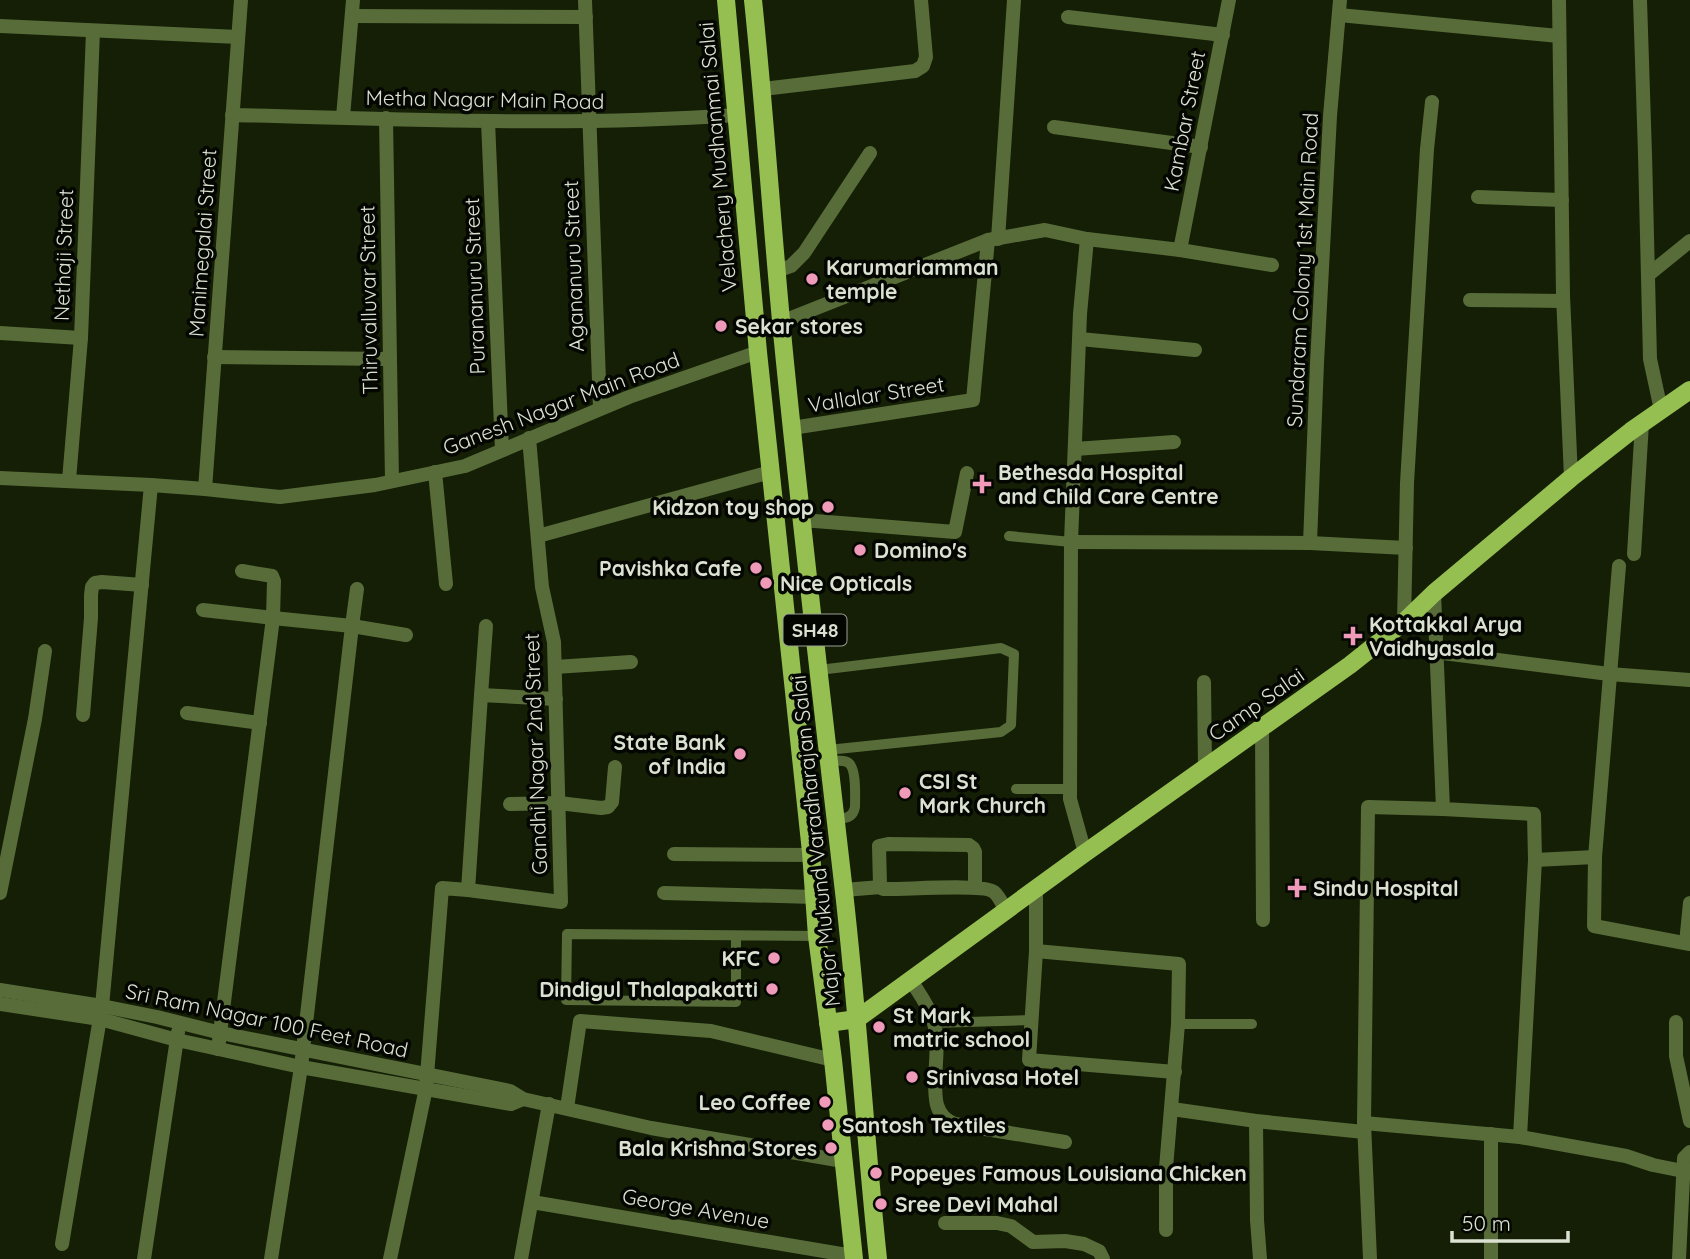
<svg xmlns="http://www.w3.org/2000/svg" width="1690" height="1259" font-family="Quicksand,sans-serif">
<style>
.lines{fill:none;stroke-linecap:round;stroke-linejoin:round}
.lane{stroke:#586c3a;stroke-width:10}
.street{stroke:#586c3a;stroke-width:14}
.primary{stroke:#96bf52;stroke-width:18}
.poi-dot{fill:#ef9ab8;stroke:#040701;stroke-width:2.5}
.labels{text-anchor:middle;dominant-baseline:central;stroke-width:7;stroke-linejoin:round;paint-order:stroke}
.shield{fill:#040701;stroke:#9aa093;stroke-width:2}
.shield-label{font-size:19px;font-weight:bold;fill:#dbe2d2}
.street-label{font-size:21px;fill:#dbe2d2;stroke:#040701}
.poi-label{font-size:21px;font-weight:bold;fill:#dbe2d2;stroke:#040701;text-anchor:start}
</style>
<rect width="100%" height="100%" fill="#151f05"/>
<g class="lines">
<g class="lane">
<polyline points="1009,536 1071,542"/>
<polyline points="819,670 1001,648 1014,654 1011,725 1001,732 828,750"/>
<path d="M 829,760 C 835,761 842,760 847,762 C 857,766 855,797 855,807 C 853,818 846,818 836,819"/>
<polyline points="1016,789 1070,789"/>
<polyline points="736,936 736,1002 566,1000 567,934 817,936"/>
<polyline points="934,1023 1032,1020"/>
<polyline points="1178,1024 1252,1024"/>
</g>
<g class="street">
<polyline points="585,0 600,408"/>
<polyline points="1559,0 1563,295 1571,478"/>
<polyline points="1640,0 1645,154 1650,359 1661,410"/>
<polyline points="1339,15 1559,36"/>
<polyline points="352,16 586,17"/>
<polyline points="1068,17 1223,35"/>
<polyline points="0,26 238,37"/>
<polyline points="763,89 915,71 923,66 926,57 921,0"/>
<path d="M 232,115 C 400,119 569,127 736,115"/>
<polyline points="343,117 353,0"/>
<polyline points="386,118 392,481"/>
<polyline points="488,121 502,450"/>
<polyline points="1054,127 1201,147"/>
<polyline points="1478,197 1562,200"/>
<polyline points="998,239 1014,0"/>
<polyline points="1180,250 1229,0"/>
<polyline points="777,271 791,266 804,253 870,153"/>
<polyline points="1648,275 1690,241"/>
<polyline points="1470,300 1563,301"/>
<polyline points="781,322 988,240 1045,230 1087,239 1180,250 1272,265"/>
<polyline points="0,333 81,338"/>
<polyline points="1080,339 1195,350"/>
<polyline points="214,357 390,359"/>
<polyline points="792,428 973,400 988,240"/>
<polyline points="1075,449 1174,442"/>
<polyline points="435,472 446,584"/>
<polyline points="0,478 151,485 205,489 280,497 375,485 465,466 629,397 758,352"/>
<polyline points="69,480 81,338 93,31"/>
<polyline points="205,489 241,0"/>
<polyline points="802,520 955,532 967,473"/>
<polyline points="538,536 770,472"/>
<polyline points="1071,542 1310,543 1406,548"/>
<polyline points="1310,543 1317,363 1330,116 1340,0"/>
<polyline points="1634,554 1642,423"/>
<polyline points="1619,566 1595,857 1594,926 1690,944"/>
<polyline points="1434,593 1443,809 1534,814 1535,860 1520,1137"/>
<polyline points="203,610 273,618 274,581 272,576 242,571"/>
<polyline points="1404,622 1407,483 1427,149 1432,102"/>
<polyline points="1435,652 1609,674 1690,680"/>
<polyline points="555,667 631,662"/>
<polyline points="1204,682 1205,768"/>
<polyline points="481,695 486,626"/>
<polyline points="187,713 260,723"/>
<polyline points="83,715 91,618 91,595 92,587 95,583 102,582 142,585"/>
<polyline points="1262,727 1263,920"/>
<polyline points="510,804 559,803 601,808 608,807 612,802 615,767"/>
<polyline points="1085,853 1070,799 1071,542 1080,314 1087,239"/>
<polyline points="674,854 811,855"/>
<polyline points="1535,860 1595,857"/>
<path d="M 975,888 L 975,852 L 973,848 L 969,845 L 888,844 L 879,846 L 880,885 L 883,889 C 901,890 984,883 994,892 C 999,896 1003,905 1006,911"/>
<polyline points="1036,889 1036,951 1029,1060 1175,1072"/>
<polyline points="468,890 561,902 554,642 542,587 529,438"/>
<polyline points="844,890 881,887"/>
<polyline points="0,893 35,719 45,651"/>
<polyline points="664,893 814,897"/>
<polyline points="1686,943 1690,903"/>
<polyline points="1036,951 1179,964 1178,1024 1166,1168 1166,1230"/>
<path d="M 911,980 C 919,994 930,1007 934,1023 C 941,1050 931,1081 937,1105 C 940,1115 946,1121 955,1124 L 1065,1142"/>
<polyline points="0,990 102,1006 157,1017 221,1033 510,1091 523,1099 651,1128 843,1161"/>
<polyline points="0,1004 100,1019 177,1040 301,1067 511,1104 523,1099"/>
<polyline points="1676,1022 1676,1056 1690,1121"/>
<polyline points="218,1049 273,618 352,626 406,635"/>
<polyline points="567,1108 580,1021 711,1031 833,1060"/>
<polyline points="1172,1109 1256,1121 1364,1132"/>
<polyline points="1256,1121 1257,1220 1260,1259"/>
<polyline points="1364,1123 1520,1137 1626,1156 1653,1165 1683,1171"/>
<polyline points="532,1202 853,1256"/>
<polyline points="945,1223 997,1223 1011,1226 1033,1242 1065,1241 1084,1244 1099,1251 1103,1259"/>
<polyline points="62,1244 102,1006 151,485"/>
<polyline points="144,1259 178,1032"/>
<polyline points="271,1259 301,1067 352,626 357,589"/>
<polyline points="390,1259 426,1088 442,888 468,890 481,695 556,699"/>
<polyline points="521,1259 549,1104"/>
<polyline points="1370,1259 1364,1123 1368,807 1443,809"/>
<polyline points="1491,1259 1491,1134"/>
<polyline points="1679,1259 1684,1158 1690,1152"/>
</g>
<g class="primary">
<polyline points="726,0 758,352 811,852 817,936 833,1060 854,1259"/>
<path d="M 753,0 C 765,114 772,228 783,342 C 801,526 823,709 844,892 C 858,1014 865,1137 878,1259"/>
<polyline points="828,1023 857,1019 1085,853 1350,665 1404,622 1434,593 1571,478 1631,431 1690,390"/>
</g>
</g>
<g class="poi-dot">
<circle cx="812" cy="279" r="7"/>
<circle cx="721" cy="326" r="7"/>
<path d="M978.5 473.5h7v7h7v7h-7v7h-7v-7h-7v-7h7z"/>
<circle cx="828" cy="507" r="7"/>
<circle cx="860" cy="550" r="7"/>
<circle cx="756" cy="568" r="7"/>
<circle cx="766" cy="583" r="7"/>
<path d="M1349.5 625.5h7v7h7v7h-7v7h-7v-7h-7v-7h7z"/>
<circle cx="740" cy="754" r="7"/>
<circle cx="905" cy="793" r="7"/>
<path d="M1293.5 877.5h7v7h7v7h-7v7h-7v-7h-7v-7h7z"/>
<circle cx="774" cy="958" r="7"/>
<circle cx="772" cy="989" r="7"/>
<circle cx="879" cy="1027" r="7"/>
<circle cx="912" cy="1077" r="7"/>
<circle cx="825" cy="1102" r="7"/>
<circle cx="828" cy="1125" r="7"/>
<circle cx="831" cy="1148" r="7"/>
<circle cx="876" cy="1173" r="7"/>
<circle cx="881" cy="1204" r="7"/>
</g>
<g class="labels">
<rect class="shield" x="783.5" y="614.5" width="63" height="31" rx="5"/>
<g class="shield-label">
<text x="815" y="630">SH48</text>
</g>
<g class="street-label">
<text transform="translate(485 99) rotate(1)">Metha Nagar Main Road</text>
<text transform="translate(1184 121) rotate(-79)">Kambar Street</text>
<text transform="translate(717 157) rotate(-95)">Velachery Mudhanmai Salai</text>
<text transform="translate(202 243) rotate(-86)">Manimegalai Street</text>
<text transform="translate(63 255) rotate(-88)">Nethaji Street</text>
<text transform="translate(573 266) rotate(-92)">Agananuru Street</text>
<text transform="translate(1302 270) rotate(-87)">Sundaram Colony 1st Main Road</text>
<text transform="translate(474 286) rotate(-92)">Purananuru Street</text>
<text transform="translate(368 300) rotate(-91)">Thiruvalluvar Street</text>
<text transform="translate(876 394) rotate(-9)">Vallalar Street</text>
<text transform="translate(561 403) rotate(-21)">Ganesh Nagar Main Road</text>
<text transform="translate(1256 704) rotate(-35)">Camp Salai</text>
<text transform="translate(535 754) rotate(-92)">Gandhi Nagar 2nd Street</text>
<text transform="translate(815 841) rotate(-96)">Major Mukund Varadharajan Salai</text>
<text transform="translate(267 1020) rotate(12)">Sri Ram Nagar 100 Feet Road</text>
<text transform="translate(696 1208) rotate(10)">George Avenue</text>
</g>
<g class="poi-label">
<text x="826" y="267">Karumariamman<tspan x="826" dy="24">temple</tspan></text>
<text x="735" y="326">Sekar stores</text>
<text x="998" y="472">Bethesda Hospital<tspan x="998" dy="24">and Child Care Centre</tspan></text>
<text x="814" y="507" text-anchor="end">Kidzon toy shop</text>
<text x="874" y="550">Domino's</text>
<text x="742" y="568" text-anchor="end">Pavishka Cafe</text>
<text x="780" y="583">Nice Opticals</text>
<text x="1369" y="624">Kottakkal Arya<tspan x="1369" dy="24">Vaidhyasala</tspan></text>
<text x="726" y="742" text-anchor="end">State Bank<tspan x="726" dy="24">of India</tspan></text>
<text x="919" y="781">CSI St<tspan x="919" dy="24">Mark Church</tspan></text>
<text x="1313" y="888">Sindu Hospital</text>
<text x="760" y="958" text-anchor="end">KFC</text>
<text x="758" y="989" text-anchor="end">Dindigul Thalapakatti</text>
<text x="893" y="1015">St Mark<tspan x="893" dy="24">matric school</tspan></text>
<text x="926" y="1077">Srinivasa Hotel</text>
<text x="811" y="1102" text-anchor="end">Leo Coffee</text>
<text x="842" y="1125">Santosh Textiles</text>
<text x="817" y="1148" text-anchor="end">Bala Krishna Stores</text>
<text x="890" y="1173">Popeyes Famous Louisiana Chicken</text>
<text x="895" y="1204">Sree Devi Mahal</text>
</g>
</g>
<path d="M1452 1231v10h116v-10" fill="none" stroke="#dbe2d2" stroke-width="3.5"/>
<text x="1462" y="1231" font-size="21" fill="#dbe2d2" stroke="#040701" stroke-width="5" paint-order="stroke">50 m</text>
</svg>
